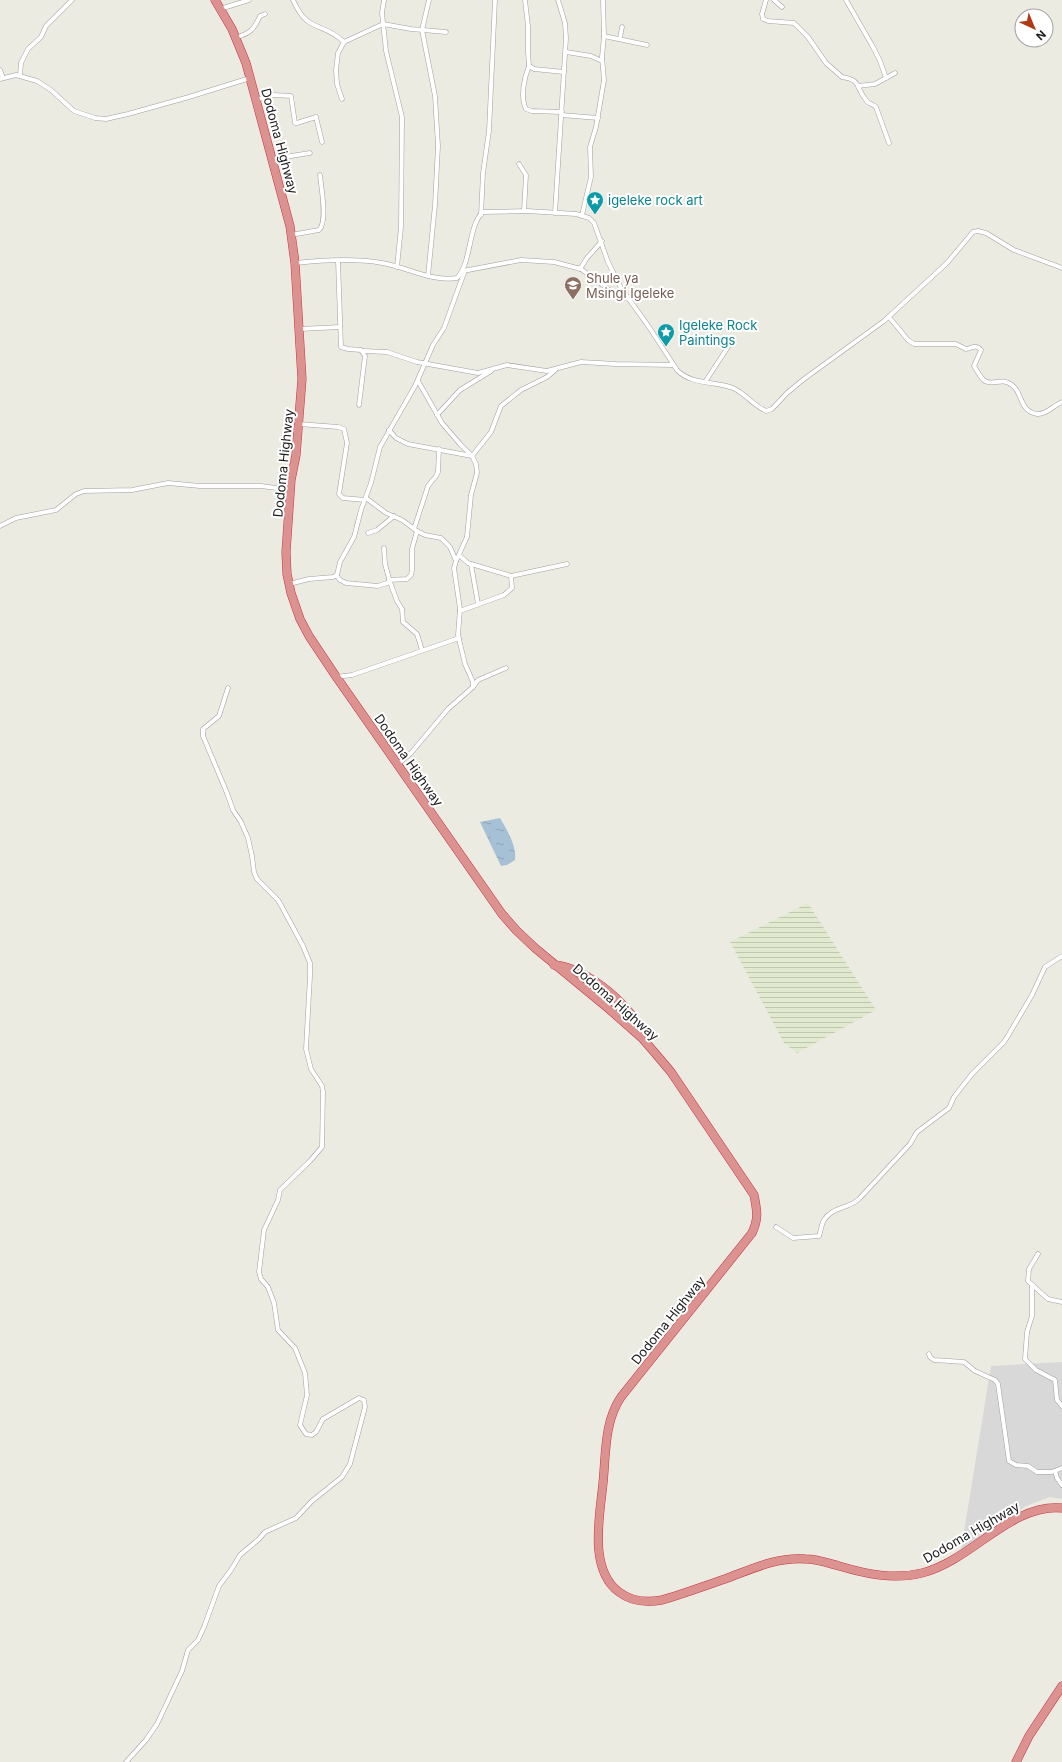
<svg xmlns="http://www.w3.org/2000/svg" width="1062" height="1762" font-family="Inter,sans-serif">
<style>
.residential{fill:#d9d8d8}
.farmland{fill:url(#farmland-rules)}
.water{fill:url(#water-ripples)}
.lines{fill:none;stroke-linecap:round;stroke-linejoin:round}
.street-casing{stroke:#9f9f9f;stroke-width:5}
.highway-casing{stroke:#c43545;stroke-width:9}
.street{stroke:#fff;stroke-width:4}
.highway{stroke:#dc9390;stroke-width:8}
.labels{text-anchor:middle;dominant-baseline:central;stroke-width:4;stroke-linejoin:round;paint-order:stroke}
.street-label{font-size:13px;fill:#1b1b1b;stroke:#fff}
.culture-label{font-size:13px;fill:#0d838f;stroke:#fff;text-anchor:start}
.education-label{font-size:13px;fill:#785e54;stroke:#fff;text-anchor:start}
</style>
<defs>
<pattern id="farmland-rules" width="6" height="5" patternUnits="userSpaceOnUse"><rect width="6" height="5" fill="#e1e9ce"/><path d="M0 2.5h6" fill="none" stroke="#c0c7b0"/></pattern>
<pattern id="water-ripples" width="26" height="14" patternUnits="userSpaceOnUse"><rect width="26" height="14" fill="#a6c0d6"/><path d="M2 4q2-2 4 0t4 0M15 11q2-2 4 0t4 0" fill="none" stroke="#8ea4b7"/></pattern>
</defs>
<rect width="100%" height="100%" fill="#ecebe2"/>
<polygon class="residential" points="1062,1362 1062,1499 1050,1497 1026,1506 961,1550 991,1366"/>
<polygon class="farmland" points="808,903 876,1010 797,1053 784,1043 730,942"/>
<path class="water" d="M 500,818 C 507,830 517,846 515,860 L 507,865 L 501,866 L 480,822 Z"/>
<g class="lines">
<g class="street-casing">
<g id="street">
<path d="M 293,0 C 308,34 322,21 344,42"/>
<polyline points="384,0 382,13 386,51 402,117 401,227 397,267"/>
<polyline points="525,0 528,26 528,52 529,66 534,69 564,72"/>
<path d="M 766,0 L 762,14 L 763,19 L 768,21 L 794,23 L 808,37 L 826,63 L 842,77 C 862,80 855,87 866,100 C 868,104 873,104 876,107 L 889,143"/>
<polyline points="774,0 782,7"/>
<polyline points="846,0 873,47 880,61 886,78"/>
<polyline points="220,9 249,0"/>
<polyline points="604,36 647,45"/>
<path d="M 236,38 C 251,32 253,31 260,16 L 265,14"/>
<polyline points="620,38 622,27"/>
<polyline points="566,52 591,56 602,61"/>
<path d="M 529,66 C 524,78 520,97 526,109 L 532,111 L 562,112"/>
<polyline points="0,70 3,78"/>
<polyline points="20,76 21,63 28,49 41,37 46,26 72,0"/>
<polyline points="0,79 16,75 37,81 51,90 74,111 95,118 106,119 128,114 189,97 250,78"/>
<polyline points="858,86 875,84 895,73"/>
<polyline points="342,99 337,84 336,70 338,53 344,42 383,24 411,29 446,32"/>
<polyline points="255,100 274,95 291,96 295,123 297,123 316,117 322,142"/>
<polyline points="562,115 598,118"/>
<polyline points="272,159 310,153"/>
<polyline points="519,164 526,175 524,211"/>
<polyline points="555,213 566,38 565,23 558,0"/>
<polyline points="481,215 483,173 489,131 495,0"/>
<polyline points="582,215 591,177 590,147 596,127 604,80 602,57 604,36 603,0"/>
<path d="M 291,235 L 319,230 C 328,222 321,187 320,175"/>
<polyline points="338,261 341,347 348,349 361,350 365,356 359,405"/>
<path d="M 295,263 C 323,260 354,258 382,263 C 407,267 431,282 457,278 C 472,262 468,225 483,212 L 527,211 L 576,214 L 589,218 L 594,223 L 608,262 L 621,288 L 649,327 L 677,370 C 691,385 715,381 733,388 C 746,394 754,406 766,411 L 772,409 L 787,393 L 804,379 L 884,321 L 947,263 L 973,232 L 978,231 L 986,233 L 1014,250 L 1062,268"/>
<polyline points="580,269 587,258 602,241"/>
<polyline points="463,271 521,260 554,262 581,269 615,294 629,299"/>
<polyline points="428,276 435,205 438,146 435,96 422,30 429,0"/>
<path d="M 889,317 L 908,340 L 914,344 L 956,344 L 966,349 C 972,348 976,344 981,350 L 974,366 C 977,370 980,378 985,381 C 993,386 1002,377 1012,385 C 1023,393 1019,411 1037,414 C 1046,415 1054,405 1062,402"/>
<polyline points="300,329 340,327"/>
<polyline points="363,351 387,352 417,362 478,373 507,365 547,371 581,362 616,364 672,365"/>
<polyline points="418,381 442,423 460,444 472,456 476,464 477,473 471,495 467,537 456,561 454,568 460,609 458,635 465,664 473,682 473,687"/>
<polyline points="705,382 728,347"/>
<polyline points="437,415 460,390 491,371"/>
<polyline points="299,424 338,427 344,429 347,443 339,494 343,498 365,500"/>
<polyline points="389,430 396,438 408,444 472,456 491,432 501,406 521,390 547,377 555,370"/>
<polyline points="366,498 386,513 402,520 417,531 425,535 441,538 450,547 456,561"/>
<polyline points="0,526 16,518 56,510 76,494 84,491 132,490 168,483 200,486 261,486 276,488 290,480"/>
<polyline points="414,529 428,486 436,476 438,472 439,449"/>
<polyline points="368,533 377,530 394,516"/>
<polyline points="384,548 385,564 390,582"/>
<polyline points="459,555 468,563 511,576 567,564"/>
<polyline points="471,564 478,604"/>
<polyline points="336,575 340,580 346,583 378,586 390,582 397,601 402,609 403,622 417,634 422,650"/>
<polyline points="389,580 407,579 411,575 412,570 412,549 417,531"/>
<polyline points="289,584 309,579 333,577 337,575 340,562 354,537 361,510 371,483 380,447 415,386 433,345 444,328 464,273"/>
<polyline points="460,611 504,595 512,588 511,576"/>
<polyline points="336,677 352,675 459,638"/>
<polyline points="397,765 411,753 448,709 473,687 478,680 506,668"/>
<path d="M 776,1227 L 793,1238 L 819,1236 C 821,1231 821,1225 824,1220 C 832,1207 848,1209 859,1199 L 910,1144 L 917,1132 L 949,1108 L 954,1097 L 972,1074 L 1004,1042 L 1009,1034 L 1032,995 L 1045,967 L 1062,956"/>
<polyline points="1038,1254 1029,1269 1028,1281 1048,1299 1062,1302"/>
<polyline points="1032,1285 1032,1316 1027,1332 1025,1359 1036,1370 1055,1380 1057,1400 1062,1406"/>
<polyline points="929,1354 930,1357 934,1360 964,1362 975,1371 995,1380 998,1384 1009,1461 1016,1465 1028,1466 1037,1472 1052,1472 1062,1468"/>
<polyline points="1055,1471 1057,1478 1062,1485"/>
<polyline points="126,1762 146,1740 157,1724 182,1671 188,1650 198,1640 204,1627 219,1586 231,1570 240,1555 259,1539 265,1532 296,1518 312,1501 342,1477 350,1464 365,1407 364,1400 359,1398 323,1419 316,1432 312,1435 306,1434 300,1425 307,1395 305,1373 295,1348 278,1330 274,1303 268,1287 261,1279 259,1272 264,1230 278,1200 280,1190 310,1161 322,1147 323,1092 322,1086 311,1069 306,1049 310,976 310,963 303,946 282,907 278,900 257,879 254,872 252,856 248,838 241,822 233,810 227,793 203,736 203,729 219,716 228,688"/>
</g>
</g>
<g class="highway-casing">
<g id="highway">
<path d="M 215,0 L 232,29 L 246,63 L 290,226 L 295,263 L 302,379 L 296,455 L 291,480 L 286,552 L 287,574 L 291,593 L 300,619 L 309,636 L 335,675 L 502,914 L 516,930 L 535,948 L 609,1009 L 642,1038 L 655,1053 L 671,1072 L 754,1195 C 757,1211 759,1218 752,1233 L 621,1397 C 604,1422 606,1454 603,1483 C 600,1515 588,1569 619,1592 C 632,1602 646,1603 662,1600 C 683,1594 704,1586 725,1579 C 752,1569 776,1557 806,1559 C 817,1559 828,1563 839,1566 C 866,1574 894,1580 922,1573 C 971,1561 1011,1503 1062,1508"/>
<path d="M 554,965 C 587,967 637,1009 645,1040"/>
<polyline points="1016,1762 1029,1736 1062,1686"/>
</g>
</g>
<use href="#street" class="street"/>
<use href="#highway" class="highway"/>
</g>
<defs>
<g id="sight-pin" transform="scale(0.9)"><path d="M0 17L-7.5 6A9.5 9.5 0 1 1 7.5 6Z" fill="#0f9aa8" stroke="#fff"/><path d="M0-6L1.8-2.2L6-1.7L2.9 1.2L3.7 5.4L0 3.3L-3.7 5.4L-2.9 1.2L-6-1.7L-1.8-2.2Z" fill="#fff"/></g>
<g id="school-pin" transform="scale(0.9)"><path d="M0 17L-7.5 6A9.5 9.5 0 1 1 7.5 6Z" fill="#8d6e63" stroke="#fff"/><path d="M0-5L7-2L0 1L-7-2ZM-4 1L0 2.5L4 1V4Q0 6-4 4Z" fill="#fff"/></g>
</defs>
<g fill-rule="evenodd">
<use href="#sight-pin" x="595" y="200"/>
<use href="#school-pin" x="573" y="285"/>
<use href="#sight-pin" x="666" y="332"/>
</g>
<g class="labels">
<g class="street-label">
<text transform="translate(280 141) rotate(75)">Dodoma Highway</text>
<text transform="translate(283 463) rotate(-84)">Dodoma Highway</text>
<text transform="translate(409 760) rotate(55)">Dodoma Highway</text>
<text transform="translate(616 1002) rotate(41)">Dodoma Highway</text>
<text transform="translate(668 1320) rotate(-51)">Dodoma Highway</text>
<text transform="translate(971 1532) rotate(-30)">Dodoma Highway</text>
</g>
<g class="culture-label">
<text x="608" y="200">igeleke rock art</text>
<text x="679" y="325">Igeleke Rock<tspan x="679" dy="15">Paintings</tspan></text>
</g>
<g class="education-label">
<text x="586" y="278">Shule ya<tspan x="586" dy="15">Msingi Igeleke</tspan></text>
</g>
</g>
<g transform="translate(1034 28) rotate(136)"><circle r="19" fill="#ffffff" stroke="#a4a4a4"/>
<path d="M0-3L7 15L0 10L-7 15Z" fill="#b33814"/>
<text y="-6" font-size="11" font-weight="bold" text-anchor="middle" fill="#1b1b1b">N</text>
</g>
</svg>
